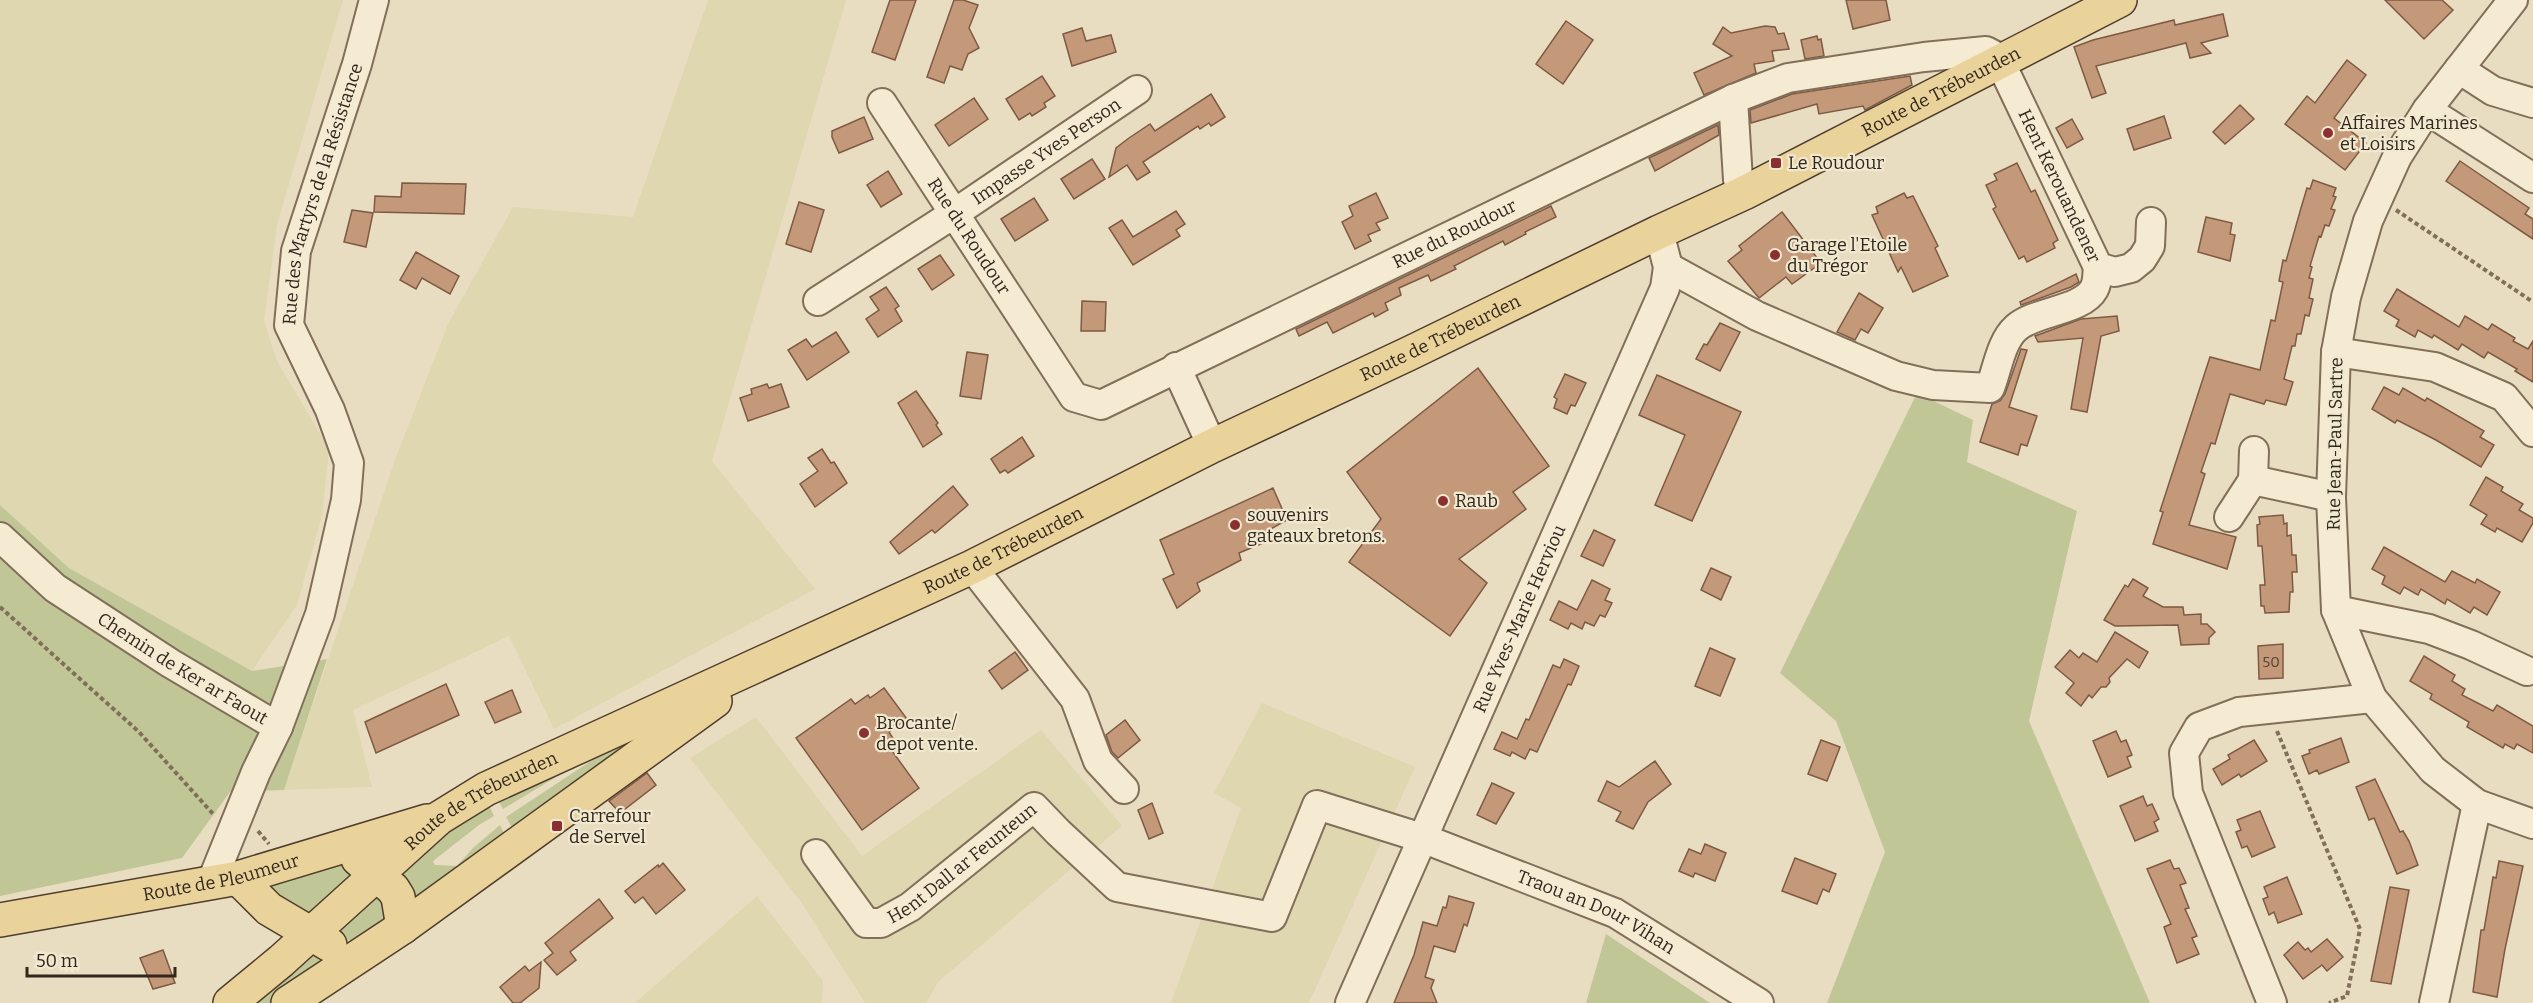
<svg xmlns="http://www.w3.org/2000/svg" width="2533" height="1003" font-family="Bitter,serif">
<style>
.farmland{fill:#ded7af}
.green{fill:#c0c696}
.building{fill:#c4997a;stroke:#7e5a42;stroke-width:1.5}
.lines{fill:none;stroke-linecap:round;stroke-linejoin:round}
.minor-casing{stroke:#816f5a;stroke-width:32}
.major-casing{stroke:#4f3e2e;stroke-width:36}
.path{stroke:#816f5a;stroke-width:4;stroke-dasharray:4.5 3;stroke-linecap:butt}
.minor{stroke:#f5ebd3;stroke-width:28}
.major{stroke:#ead29b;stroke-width:33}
.poi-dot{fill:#8a3030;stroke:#f1e8d0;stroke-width:2}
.labels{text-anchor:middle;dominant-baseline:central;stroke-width:4.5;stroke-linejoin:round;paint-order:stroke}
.number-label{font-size:15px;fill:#564434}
.street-label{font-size:18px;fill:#32271d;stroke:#f1e8d0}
.poi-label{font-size:18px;fill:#32271d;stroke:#f1e8d0;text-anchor:start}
</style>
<rect width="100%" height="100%" fill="#e9ddc1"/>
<g class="farmland">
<polygon points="0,0 343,0 277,225 264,321 277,361 329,449 322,516 297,605 252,671 69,568 0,505"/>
<polygon points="708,0 846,0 712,461 815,589 554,729 509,636 353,710 372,787 284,790 395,460 448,324 513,207 633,217"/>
<polygon points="1262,703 1415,767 1309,1003 1171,1003 1241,808 1214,793"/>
<polygon points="756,717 862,856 1041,730 1122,826 938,982 926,1003 865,1003 801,902 690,758"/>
<polygon points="757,896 823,981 822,1003 635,1003"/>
</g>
<g class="green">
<polygon points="1917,393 1973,420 1967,462 2077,511 2029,721 2150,1003 1827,1003 1885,852 1836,721 1780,673"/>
<polygon points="0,505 69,568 252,671 327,659 284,790 230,792 182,858 0,896"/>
<polygon points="703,693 515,833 506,817 594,759 591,756 503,809 494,793"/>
<polygon points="486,799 494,816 479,825 433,861 435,865 457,866 473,848 500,825 507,839 410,906 390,869"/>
<polygon points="336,859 358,869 309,924 245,880"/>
<path d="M 380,891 L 386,916 C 363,945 357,946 324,931 Z"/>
<polygon points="1606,934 1710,1003 1586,1003"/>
<polygon points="307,946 333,959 271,1003 256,1003 270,991"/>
</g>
<g class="building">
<polygon points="890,0 916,0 895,60 872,52"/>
<polygon points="954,0 963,0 978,5 969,28 979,48 968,54 962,70 950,66 944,83 927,77"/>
<polygon points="1846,0 1886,0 1890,20 1853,29"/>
<polygon points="2385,0 2442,0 2453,10 2424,39"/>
<polygon points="2223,14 2228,36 2201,43 2211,53 2190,58 2186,43 2096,66 2106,93 2092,98 2074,47 2093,40 2174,20 2175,25"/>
<polygon points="1566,21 1593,40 1563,84 1536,64"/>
<polygon points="1765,26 1775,27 1778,34 1784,33 1789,49 1772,51 1774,61 1754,64 1756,73 1704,95 1694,73 1732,56 1713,44 1723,27 1731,33"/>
<polygon points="1082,28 1086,41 1111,35 1116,52 1072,66 1063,34"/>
<polygon points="1817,36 1818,40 1821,39 1824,56 1805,59 1801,40"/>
<polygon points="2347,60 2366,75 2334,118 2366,143 2345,170 2285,124 2307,96 2315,103"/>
<polygon points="1042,76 1055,96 1044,103 1046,107 1032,116 1030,113 1019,120 1006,99"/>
<polygon points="1910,76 1912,85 1865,110 1863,106 1819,114 1817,104 1751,123 1750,110 1792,94"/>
<polygon points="1211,94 1225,117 1211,126 1209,123 1200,129 1198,126 1143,162 1150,172 1137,180 1127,165 1109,177 1116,148 1129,138 1150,124 1155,131"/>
<polygon points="974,98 988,119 949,146 935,125"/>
<polygon points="2240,105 2254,119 2225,144 2213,132"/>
<polygon points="2164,116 2171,138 2134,150 2127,129"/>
<polygon points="864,117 873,139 839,153 832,137 832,131"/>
<polygon points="2072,119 2083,139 2067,148 2056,128"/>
<polygon points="1718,125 1719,135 1655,171 1649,158"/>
<polygon points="1092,159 1105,179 1074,199 1061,179"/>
<polygon points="2460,161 2529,208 2525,214 2533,219 2533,239 2446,181"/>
<polygon points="2017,163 2031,192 2035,190 2058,240 2053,243 2055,248 2027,262 2024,256 2019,259 1993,209 1996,207 1986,185 1997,180 1994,174"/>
<polygon points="888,171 902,194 881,207 867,185"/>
<polygon points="2313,180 2336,188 2333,196 2336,197 2331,209 2335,210 2329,226 2325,225 2321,237 2319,236 2310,266 2312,267 2309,278 2313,279 2309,298 2313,299 2309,316 2305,315 2301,334 2297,334 2295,346 2292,346 2284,379 2293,382 2286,405 2266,400 2264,404 2230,394 2215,444 2211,443 2201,472 2205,474 2189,525 2236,537 2227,569 2153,544 2163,512 2160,511 2210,357 2260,370 2271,320 2275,321 2283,282 2279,281 2283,260 2286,261 2301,208 2307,188 2310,189"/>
<polygon points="402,183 466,184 464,214 374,212 375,196 401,197"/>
<polygon points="1376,193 1388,218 1376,223 1380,230 1368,235 1371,241 1355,249 1342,222 1353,216 1349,206"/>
<polygon points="1904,193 1907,198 1913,196 1938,246 1935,248 1948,276 1913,292 1901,267 1898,272 1872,215 1878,213 1876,207"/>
<polygon points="1034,198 1048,220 1015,241 1001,219"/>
<polygon points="799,202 824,210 811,252 786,244"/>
<polygon points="1551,206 1556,217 1525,232 1526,234 1505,245 1503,241 1454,266 1456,269 1431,281 1428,275 1399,288 1401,295 1385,303 1388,310 1375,317 1373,313 1333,333 1327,322 1299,336 1296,329"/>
<polygon points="352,210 373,213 366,247 344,242"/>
<polygon points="1176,211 1185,224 1176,230 1180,236 1133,265 1109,228 1122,220 1133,237"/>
<polygon points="1782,212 1821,263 1792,284 1786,277 1759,298 1728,261 1742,250 1739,246"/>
<polygon points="2206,217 2232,223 2230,234 2235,235 2230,261 2198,252"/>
<polygon points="416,252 459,276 450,294 422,278 416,289 400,280"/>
<polygon points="940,255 954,275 932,290 918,269"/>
<polygon points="2076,274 2079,282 2071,287 2021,305 2020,302"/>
<polygon points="886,287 899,306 895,309 902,321 878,337 866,319 879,310 870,297"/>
<polygon points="2397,289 2459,327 2465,316 2488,330 2492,324 2515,338 2513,341 2528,349 2533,341 2533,382 2515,371 2517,369 2488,352 2484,358 2462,344 2458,350 2434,335 2432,338 2418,330 2415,337 2396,326 2399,320 2384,311"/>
<polygon points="1859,293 1883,308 1868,333 1861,329 1855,340 1837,332"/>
<polygon points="1082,301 1106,302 1105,331 1081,331"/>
<polygon points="2117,316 2119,331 2101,336 2087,412 2071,409 2083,338 2038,342 2035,336 2081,319"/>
<polygon points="1720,323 1740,332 1720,371 1696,359 1704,344 1707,345"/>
<polygon points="836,332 849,352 807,380 788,350 806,339 812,347"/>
<polygon points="2021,349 2027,350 2009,407 2037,416 2027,446 2021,444 2018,455 1980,442 1992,404 2000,401 2005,394"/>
<polygon points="967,352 988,355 981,399 960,396"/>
<polygon points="1478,368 1549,466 1513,492 1526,509 1459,559 1487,583 1450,636 1349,562 1381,519 1347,472"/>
<polygon points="1565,374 1586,383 1575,406 1571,405 1567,414 1554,408 1557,399 1554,397"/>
<polygon points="1657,375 1741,412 1692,521 1655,505 1685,435 1639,415"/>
<polygon points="767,384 769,388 781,384 789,407 748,421 740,398 752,394 751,389"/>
<polygon points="2384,387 2399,395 2403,388 2425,401 2427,398 2484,431 2480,437 2494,445 2481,467 2436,440 2397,420 2395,423 2372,409"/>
<polygon points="916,391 938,423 936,425 942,434 923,447 898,403"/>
<polygon points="1022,437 1034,456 1008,473 1005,470 1000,473 991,459"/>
<polygon points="822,449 831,463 834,462 847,483 815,507 800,484 818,471 808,458"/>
<polygon points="2486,477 2503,487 2501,491 2523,504 2519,510 2533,518 2533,523 2522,542 2497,528 2495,532 2481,524 2487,515 2470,505"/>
<polygon points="953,486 968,505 935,533 932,530 899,554 890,542"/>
<polygon points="1273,488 1287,520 1260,535 1263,543 1239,553 1241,560 1197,583 1200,591 1177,608 1163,579 1174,574 1160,540"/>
<polygon points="2283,515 2284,524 2287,523 2287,536 2291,535 2292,555 2296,555 2297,572 2292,572 2293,592 2290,592 2289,612 2265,613 2264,606 2261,606 2260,585 2265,585 2262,546 2258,546 2257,525 2260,524 2259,517"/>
<polygon points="1594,530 1615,540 1603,566 1581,556"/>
<polygon points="2384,547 2445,582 2452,571 2475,583 2477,579 2500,592 2487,615 2474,607 2470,613 2447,599 2445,604 2421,589 2418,595 2404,587 2400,594 2382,584 2385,576 2372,569"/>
<polygon points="1711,568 1731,577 1721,600 1701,590"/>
<polygon points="2133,579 2148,588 2143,596 2163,607 2183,607 2184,615 2201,614 2201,624 2207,624 2215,632 2209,638 2209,644 2181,645 2178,625 2115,626 2104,620 2125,585 2128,587"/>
<polygon points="1592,580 1610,589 1605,600 1612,603 1605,617 1600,615 1594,626 1585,622 1582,629 1571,623 1568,629 1550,620 1559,601 1577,610"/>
<polygon points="2115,632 2148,652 2139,668 2127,659 2109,678 2110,682 2106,687 2101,687 2092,698 2089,695 2081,706 2066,693 2074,683 2055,667 2070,650 2079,658 2083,653 2097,662"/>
<polygon points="2283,644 2283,678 2259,679 2258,646"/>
<polygon points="1710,648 1735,659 1720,696 1695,686"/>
<polygon points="1015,652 1028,670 1002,689 989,671"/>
<polygon points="2424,656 2455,675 2452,681 2465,689 2462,695 2493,711 2497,705 2533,726 2533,753 2517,744 2514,749 2505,744 2503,748 2467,727 2469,722 2430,699 2432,694 2410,681"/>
<polygon points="1564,659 1579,666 1571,685 1568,684 1537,752 1530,749 1525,759 1512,752 1510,756 1494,749 1502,732 1517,739 1526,719 1529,720 1553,665 1560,668"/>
<polygon points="446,684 459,715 376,753 365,722"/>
<polygon points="884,688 907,719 889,732 894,740 887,744 919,788 862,830 796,738 851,699 855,704 868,695 870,698"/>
<polygon points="512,690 521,712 495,723 485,702"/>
<polygon points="1125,720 1140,740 1118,758 1112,752 1106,735"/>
<polygon points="2116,731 2121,742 2126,740 2132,755 2127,757 2131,767 2108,777 2093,741"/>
<polygon points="2341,738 2349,762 2319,774 2317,770 2309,774 2302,756 2310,753 2309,750"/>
<polygon points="1821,740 1840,747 1827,781 1808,774"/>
<polygon points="2254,740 2267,761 2241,777 2239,774 2222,785 2213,769 2230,759 2228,755"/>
<polygon points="1655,761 1671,784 1648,802 1633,829 1616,821 1621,812 1598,801 1607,781 1619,787"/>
<polygon points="647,773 656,785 620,813 609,801"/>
<polygon points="2375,779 2400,832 2403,831 2409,841 2418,865 2397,874 2374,818 2369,820 2356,787"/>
<polygon points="1492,783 1514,793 1496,824 1477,815"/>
<polygon points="2143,796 2147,806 2152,804 2159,819 2154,822 2158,831 2135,841 2120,806"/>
<polygon points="1152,803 1163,833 1149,839 1138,810"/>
<polygon points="2260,811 2275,847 2252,857 2247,846 2242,848 2236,832 2241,830 2237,820"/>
<polygon points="1705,844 1726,853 1715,881 1695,873 1693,877 1679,871 1689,849 1701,854"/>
<polygon points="1795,858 1836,874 1829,892 1823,889 1817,904 1782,891"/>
<polygon points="2170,860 2174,869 2179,868 2186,883 2180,885 2189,908 2185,909 2197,936 2192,938 2199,954 2177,963 2164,927 2171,924 2147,869"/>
<polygon points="2499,861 2523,866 2505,949 2497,997 2473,992 2481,930 2484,930 2493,877 2496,878"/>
<polygon points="663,863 685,890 656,914 643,897 635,903 625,891 658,865 659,867"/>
<polygon points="2287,877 2302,914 2278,923 2274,912 2269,915 2263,899 2268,897 2264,887"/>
<polygon points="2390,887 2409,890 2391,984 2371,981"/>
<polygon points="1449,896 1474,903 1467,926 1464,924 1455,952 1434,946 1425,977 1434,980 1431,988 1437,1003 1394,1003 1414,955 1423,922 1437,926 1443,907 1446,908"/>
<polygon points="599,899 613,918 570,952 576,960 557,975 544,960 553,953 545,943"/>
<polygon points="2327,939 2343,957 2327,971 2322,965 2303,979 2284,955 2298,942 2305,950 2308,948 2311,952"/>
<polygon points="163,950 175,983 153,989 140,958"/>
<polygon points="541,962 539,988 520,1003 513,1003 500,987 525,966 529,971"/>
</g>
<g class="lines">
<g class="minor-casing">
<g id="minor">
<polyline points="2513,0 2427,110 2397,157 2368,221 2346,297 2336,352 2331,497 2336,610 2372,698 2433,770 2477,804 2533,824"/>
<polyline points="2459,69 2493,91 2533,103"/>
<polyline points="1733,99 1738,180 1744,193"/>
<path id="s1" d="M 882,103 L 1074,397 L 1101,405 L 1733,99 L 1788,78 L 1924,57 L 1986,51 L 2003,60 L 2005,72 L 2098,267 L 2115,272 L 2131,268 L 2142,259 L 2150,246 L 2151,222"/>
<polyline points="2427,110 2533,178"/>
<path d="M 1668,267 L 1757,316 L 1896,376 L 1933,385 L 1990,388 C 1997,370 2001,341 2016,328 C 2034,311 2082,311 2094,289 C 2098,282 2097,274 2098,267"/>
<path id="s2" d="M 818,301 L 955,213 L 1137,90"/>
<polyline points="2336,352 2435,367 2504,397 2533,432"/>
<polyline points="1176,367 1212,446"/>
<polyline points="2254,451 2253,480 2331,497"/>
<polyline points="2229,517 2253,480"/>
<path id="s3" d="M 0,537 L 55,588 L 170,663 L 278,727 L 256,772 L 212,881"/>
<polyline points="972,567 1075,699 1098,761 1124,789"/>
<polyline points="2336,610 2429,629 2471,645 2527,671"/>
<path id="s4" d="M 278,727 L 320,614 L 346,500 L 349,463 L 330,410 L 289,325 L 296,251 L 357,64 L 374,0"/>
<path id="s5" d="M 816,854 L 866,923 L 881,923 L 910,907 L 1034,807 L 1058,832 L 1117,887 L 1272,917 L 1317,805 L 1422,838 L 1615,913 L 1759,1003"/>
<path id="s6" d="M 1350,1003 L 1665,288 L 1668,267 L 1659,232"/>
<polyline points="2272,1003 2188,793 2184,753 2199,727 2239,712 2372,698"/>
<polyline points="2434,1003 2477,804"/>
</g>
</g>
<g class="major-casing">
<g id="major">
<polyline points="358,859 393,889 398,897 403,927"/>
<polyline points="238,878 269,909 330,945"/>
<path id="s7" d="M 0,920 L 238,878 L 427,821"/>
<path id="s8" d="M 230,1003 L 281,961 L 439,818 L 486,789 L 972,567 L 1212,446 L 1408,354 L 1659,232 L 1744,193 L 2120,0"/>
<polyline points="288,1003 403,927 715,701"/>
</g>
</g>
<g class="path">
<polyline points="2396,210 2533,302"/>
<polyline points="0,607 139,732 214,815"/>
<polyline points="2277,731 2360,929 2347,996 2329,1003"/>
<polyline points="258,831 269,844"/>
</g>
<use href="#minor" class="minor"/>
<use href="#major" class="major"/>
</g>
<g class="poi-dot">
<circle cx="2328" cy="133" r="6"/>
<rect x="1770" y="157" width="12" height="12" rx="3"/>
<circle cx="1775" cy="255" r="6"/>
<circle cx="1443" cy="501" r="6"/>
<circle cx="1235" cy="525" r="6"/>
<circle cx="864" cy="733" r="6"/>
<rect x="551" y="820" width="12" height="12" rx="3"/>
</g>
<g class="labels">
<g class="number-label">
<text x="2271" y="662">50</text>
</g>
<g class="street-label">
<text stroke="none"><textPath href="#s8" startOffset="1948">Route de Trébeurden</textPath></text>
<text stroke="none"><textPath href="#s2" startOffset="273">Impasse Yves Person</textPath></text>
<text stroke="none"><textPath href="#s1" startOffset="1498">Hent Kerouandener</textPath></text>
<text stroke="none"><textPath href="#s4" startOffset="561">Rue des Martyrs de la Résistance</textPath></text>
<text stroke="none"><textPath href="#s1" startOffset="772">Rue du Roudour</textPath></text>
<text stroke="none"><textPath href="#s1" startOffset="159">Rue du Roudour</textPath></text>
<text stroke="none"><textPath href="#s8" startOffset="1390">Route de Trébeurden</textPath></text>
<text transform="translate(2335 444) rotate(-89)">Rue Jean-Paul Sartre</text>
<text stroke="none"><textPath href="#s8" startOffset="904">Route de Trébeurden</textPath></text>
<text stroke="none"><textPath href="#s6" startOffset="420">Rue Yves-Marie Herviou</textPath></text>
<text stroke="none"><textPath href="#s3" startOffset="226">Chemin de Ker ar Faout</textPath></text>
<text stroke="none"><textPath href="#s8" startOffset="324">Route de Trébeurden</textPath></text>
<text stroke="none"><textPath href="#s5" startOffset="201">Hent Dall ar Feunteun</textPath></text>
<text stroke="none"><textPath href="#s7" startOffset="225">Route de Pleumeur</textPath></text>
<text stroke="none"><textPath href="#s5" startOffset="986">Traou an Dour Vihan</textPath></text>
</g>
<g class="poi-label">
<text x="2340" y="123">Affaires Marines<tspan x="2340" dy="21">et Loisirs</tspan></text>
<text x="1788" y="163">Le Roudour</text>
<text x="1787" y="245">Garage l'Etoile<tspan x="1787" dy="21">du Trégor</tspan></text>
<text x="1455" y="501">Raub</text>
<text x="1247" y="515">souvenirs<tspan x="1247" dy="21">gateaux bretons.</tspan></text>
<text x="876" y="723">Brocante/<tspan x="876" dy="21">depot vente.</tspan></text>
<text x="569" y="816">Carrefour<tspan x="569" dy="21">de Servel</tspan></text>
</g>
</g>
<path d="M27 967v9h148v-9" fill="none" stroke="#32271d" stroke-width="3"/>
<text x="36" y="967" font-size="18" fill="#32271d" stroke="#f1e8d0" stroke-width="4.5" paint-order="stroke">50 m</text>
</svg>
